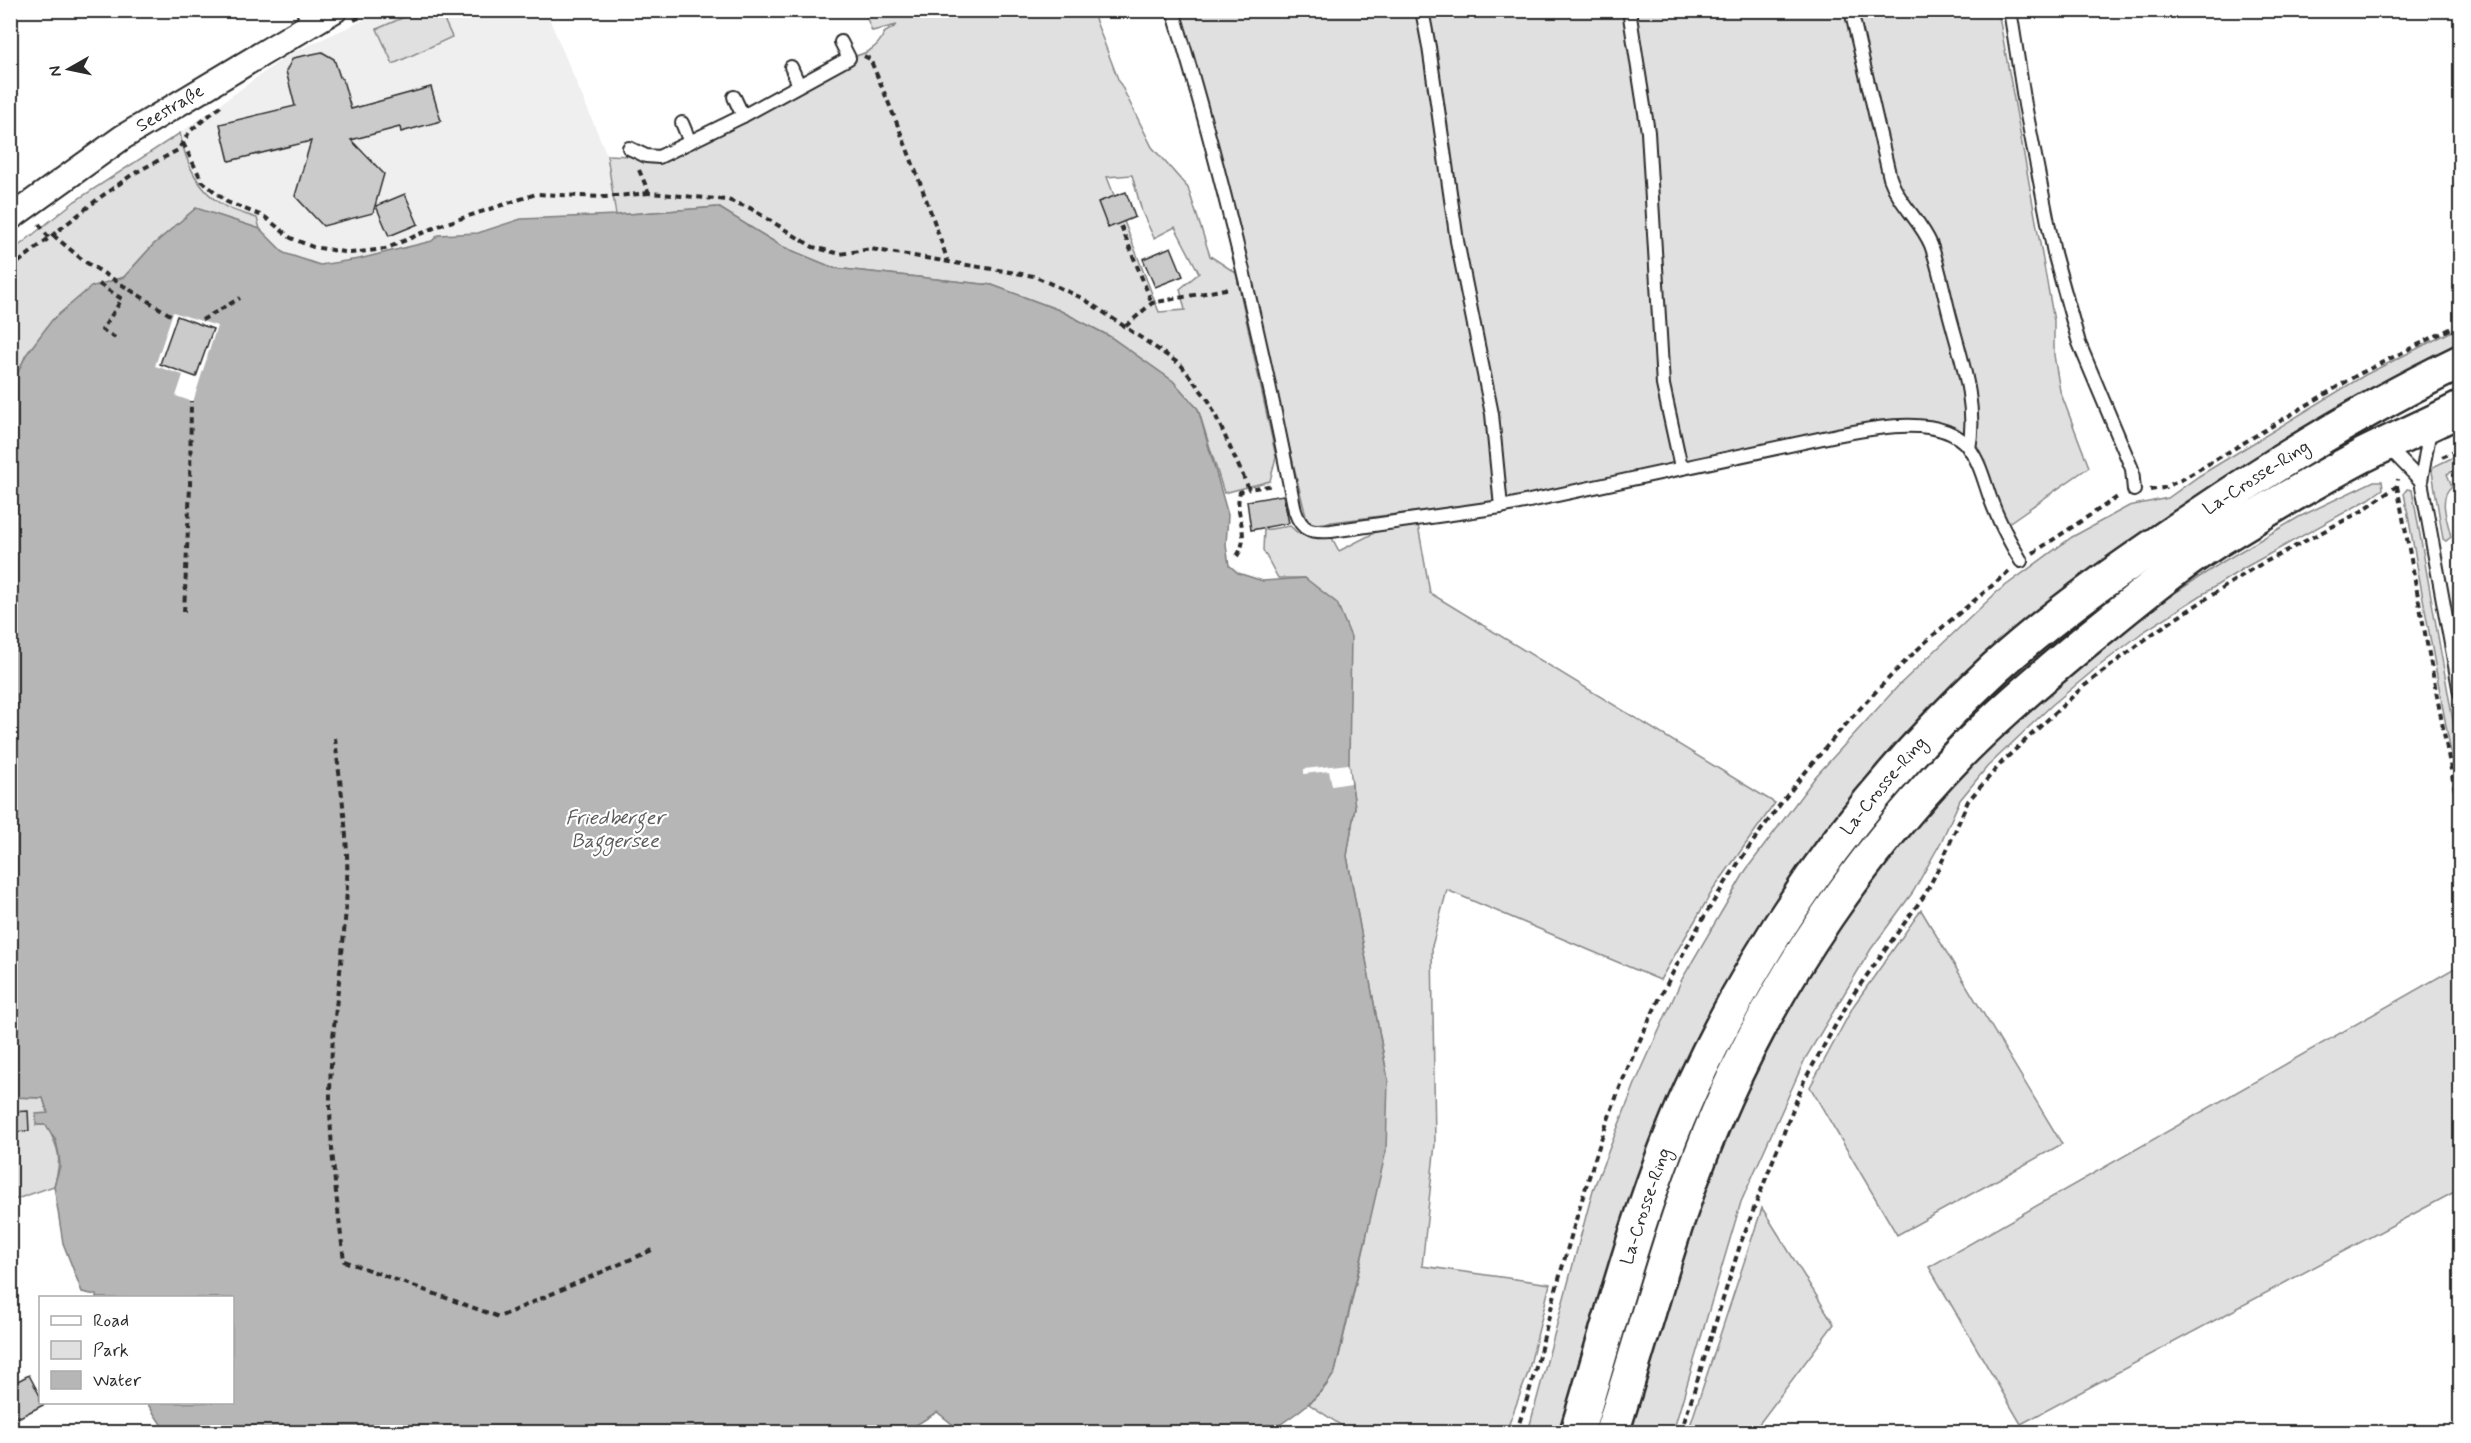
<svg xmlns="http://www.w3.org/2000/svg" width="2471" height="1443" font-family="Mynerve,sans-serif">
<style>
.built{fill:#efefef}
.green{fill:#e0e0e0;stroke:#868686;stroke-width:1.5;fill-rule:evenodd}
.water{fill:#b6b6b6;stroke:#7e7e7e;stroke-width:1.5}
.pier{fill:#fff}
.building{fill:#cbcbcb;stroke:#2b2b2b;stroke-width:1.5}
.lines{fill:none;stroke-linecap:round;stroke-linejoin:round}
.lane-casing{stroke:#2b2b2b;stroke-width:16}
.street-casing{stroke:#2b2b2b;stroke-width:28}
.primary-casing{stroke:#2b2b2b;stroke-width:38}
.path{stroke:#2b2b2b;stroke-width:4;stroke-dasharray:6 4.5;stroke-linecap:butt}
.lane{stroke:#fff;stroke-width:12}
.street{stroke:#fff;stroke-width:24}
.primary{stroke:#fff;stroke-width:33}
.labels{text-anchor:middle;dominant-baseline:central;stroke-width:4.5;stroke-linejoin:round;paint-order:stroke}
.street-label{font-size:18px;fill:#2b2b2b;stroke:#fff}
.water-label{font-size:20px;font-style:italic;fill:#5c5c5c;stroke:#fff}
</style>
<rect width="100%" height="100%" fill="#fff"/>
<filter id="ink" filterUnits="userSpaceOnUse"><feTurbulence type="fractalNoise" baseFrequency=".0167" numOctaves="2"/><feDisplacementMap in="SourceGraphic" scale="12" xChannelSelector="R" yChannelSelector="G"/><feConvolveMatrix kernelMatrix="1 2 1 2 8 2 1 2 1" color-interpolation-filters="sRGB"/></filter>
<g filter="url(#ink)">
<polygon class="built" points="383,11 546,11 607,155 616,215 521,219 478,233 438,235 432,241 359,259 320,265 284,253 260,229 257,218 222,205 198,180 183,151 180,133 288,55"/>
<g class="green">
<polygon points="418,11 440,11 452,37 393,64 377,29"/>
<path d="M 864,11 L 1092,11 L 1118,79 L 1152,147 L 1188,188 L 1210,256 L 1236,273 L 1276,457 L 1270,481 L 1224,493 L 1198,409 L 1173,381 L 1109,336 L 1059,310 L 992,285 L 834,268 L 781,246 L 718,207 L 616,215 L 607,155 L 659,157 L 849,58 C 865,54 878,49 884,33 L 897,25 L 872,31 ZM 1132,175 L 1142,212 L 1154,238 L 1175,227 L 1199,273 L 1180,289 L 1185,310 L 1159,312 L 1107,177 Z"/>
<path d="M 1178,11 L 1998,11 L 2054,321 L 2054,355 L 2060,391 L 2089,467 L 2007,524 C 2002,514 1996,505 1993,495 C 1986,477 1984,453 1970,439 C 1953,419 1905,421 1881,420 L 1501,501 L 1308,525 L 1215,139 Z"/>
<path d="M 180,133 C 185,161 197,188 221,204 C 231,211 246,214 257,218 L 260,229 L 196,208 L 153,245 L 124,277 L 26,355 L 11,388 L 11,252 L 75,201 Z"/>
<polygon points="2460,327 2460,345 2411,370 1992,651 1925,714 1880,762 1773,907 1697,1038 1662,1112 1633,1197 1562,1432 1528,1432 1593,1190 1635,1084 1682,979 1746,870 1816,776 1899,685 1997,592 2072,537 2129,506 2168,498 2199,476 2365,375"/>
<path d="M 2460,454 L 2460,468 L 2447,474 L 2452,486 C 2437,498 2448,521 2451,537 L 2446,541 L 2443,539 L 2432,471 L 2433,467 Z"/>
<polygon points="2374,481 2382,481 2383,489 2369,499 2244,568 2143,632 2094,670 2052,705 1987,767 1960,800 1941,842 1913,892 1871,949 1805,1059 1741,1202 1673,1432 1628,1432 1689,1223 1753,1066 1833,928 1918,817 2022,711 2144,613 2224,561 2299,517"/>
<polygon points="2407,489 2412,490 2460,760 2460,803 2404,493"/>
<polygon points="1418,525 1430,593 1775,803 1713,890 1660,980 1447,890 1432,946 1435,1144 1422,1266 1550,1284 1528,1373 1506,1432 1351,1432 1309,1404 1326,1386 1335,1372 1340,1352 1366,1240 1388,1080 1347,856 1355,807 1349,764 1305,578 1278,578 1263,550 1264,530 1290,526 1298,533 1332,538 1339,551 1380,530"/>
<polygon points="1921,910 2062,1144 1897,1235 1810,1087 1854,1005"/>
<polygon points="2460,965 2460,1189 2021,1424 1929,1267"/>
<path d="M 10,1097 L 43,1098 L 48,1114 L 37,1125 L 46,1125 C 60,1149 62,1159 54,1186 L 11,1201 Z"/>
<polygon points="1762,1208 1834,1324 1753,1432 1688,1432"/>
</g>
<path class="water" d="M 718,207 L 781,246 L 834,268 L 992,285 L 1059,310 L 1109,336 L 1173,381 L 1198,409 L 1228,515 L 1226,545 L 1229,565 L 1238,573 L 1263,581 L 1305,578 L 1337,603 L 1351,637 L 1349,764 L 1355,807 L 1347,856 L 1388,1080 L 1386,1151 L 1335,1372 C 1319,1399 1295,1415 1269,1432 L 962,1432 L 937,1412 L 905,1432 L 166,1432 L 147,1403 L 232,1402 L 232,1298 L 96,1298 L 96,1295 L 82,1292 L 63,1243 L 54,1186 L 60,1166 L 59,1155 L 56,1141 L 46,1125 L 36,1125 L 36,1114 L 48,1113 L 43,1098 L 11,1097 L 11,388 L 26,355 L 52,320 L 91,287 L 124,277 L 153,245 L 196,208 L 260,229 L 284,253 L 320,265 L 359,259 L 432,241 L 438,235 L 478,233 L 521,219 L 616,215 Z"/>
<g class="pier">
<polygon points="173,312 217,326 193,402 176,396 183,375 155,366"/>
<polygon points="1349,764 1351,783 1332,786 1329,771 1304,774 1304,769"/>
</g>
<g class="building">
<polygon points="322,52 334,59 340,77 343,80 351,109 431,87 441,121 401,132 400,127 351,140 384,174 373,213 323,226 295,196 311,141 229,161 220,124 295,106 286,71 293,58"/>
<polygon points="1126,192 1135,217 1108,228 1098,202"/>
<polygon points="405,194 418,224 389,236 376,206"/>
<polygon points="1171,247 1183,276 1155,287 1143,259"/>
<polygon points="177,316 213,329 196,377 160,364"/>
<polygon points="1283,495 1289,523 1251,530 1247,501"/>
<polygon points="28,1111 29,1131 10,1132 10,1112"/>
<polygon points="29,1375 40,1396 40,1402 45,1404 18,1418 10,1404 10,1385"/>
</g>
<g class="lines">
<g class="lane-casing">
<g id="lane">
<path d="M 1173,10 C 1223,175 1262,342 1295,511 C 1302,532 1311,532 1331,531 L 1501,507 L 1837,435 C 1872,428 1944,413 1969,448 C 1981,464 1985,485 1992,503 C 2000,524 2010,542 2021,561"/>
<polyline points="1422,10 1429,47 1457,241 1492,414 1501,507"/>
<polyline points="1629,10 1648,132 1663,385 1681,467"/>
<path d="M 1851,10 L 1890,178 C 1899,204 1921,221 1931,245 C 1939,267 1943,290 1949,313 C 1960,356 1978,403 1969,449"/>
<polyline points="2010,10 2025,105 2054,253 2070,311 2079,343 2132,469 2134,490"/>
<polyline points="303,11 309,25"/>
<polyline points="791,67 799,85"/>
<polyline points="734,97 743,116"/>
<polyline points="682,123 690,142"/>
<polyline points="629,148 646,156 659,157 743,116 849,58 841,42"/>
<polyline points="2430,429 2421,481 2460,693"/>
<polyline points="2387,446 2421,481"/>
</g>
</g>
<g class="street-casing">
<g id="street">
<path id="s1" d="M 10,218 L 123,137 L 335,10"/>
</g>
</g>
<g class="primary-casing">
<g id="primary">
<path id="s2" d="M 1577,1432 C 1612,1317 1641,1199 1691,1089 C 1764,930 1867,787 1995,668 C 2058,611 2128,563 2198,516 C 2282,459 2369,406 2460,362"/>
<path d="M 1612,1432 C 1648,1320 1676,1205 1725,1097 C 1782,971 1863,853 1959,754 C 2000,712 2044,675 2089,638 C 2130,605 2171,570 2216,541 C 2263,512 2311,483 2360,457 C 2393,440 2427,426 2460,409"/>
</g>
</g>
<g class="path">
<polyline points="354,20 375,10"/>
<path d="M 864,56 L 870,59 C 899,126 925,193 948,262"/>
<polyline points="183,143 202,181 227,202 265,217 291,238 313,247 350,253 385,249 441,225 536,194 605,197 649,193"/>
<polyline points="639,170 649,193 728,200 750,208 813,247 840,254 871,249 1034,276 1084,299 1181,365 1209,401 1249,489 1274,485"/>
<polyline points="39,224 49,238"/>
<polyline points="1121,226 1152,303"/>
<polyline points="53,235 84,261 172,316"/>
<polyline points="10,269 98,199 133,174 178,150 190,131 222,105"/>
<polyline points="99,284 122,299 102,330 119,340"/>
<polyline points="202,320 240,298"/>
<polyline points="1126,326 1152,303 1231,288"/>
<polyline points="2442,457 2460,449"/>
<polyline points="2397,486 2460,817"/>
<polyline points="2150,490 2163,488 2183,479 2359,374 2460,324"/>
<polyline points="2033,553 2119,496"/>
<path d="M 1237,556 C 1252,534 1233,515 1240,492 L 1249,489"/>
<polyline points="184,612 190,487 191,401"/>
<path d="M 335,738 C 340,786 349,835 347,884 C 345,958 329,1032 330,1107 C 331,1158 338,1210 344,1261 L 499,1317 L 652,1250"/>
<path d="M 1516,1432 C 1531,1391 1541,1347 1552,1305 C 1569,1241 1588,1177 1610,1114 C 1674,938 1783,780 1917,650 C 1947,622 1980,597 2010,570"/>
<polyline points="1681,1432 1741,1242 1804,1081 1852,996 1926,893 1943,859 1968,801 2004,760 2084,686 2155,632 2252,569 2362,511 2397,486 2398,479"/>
</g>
<use href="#lane" class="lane"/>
<use href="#street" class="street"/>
<use href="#primary" class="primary"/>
</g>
</g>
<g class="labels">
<g class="street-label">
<text stroke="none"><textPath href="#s1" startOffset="194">Seestraße</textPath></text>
<text stroke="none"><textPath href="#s2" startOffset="1208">La-Crosse-Ring</textPath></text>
<text stroke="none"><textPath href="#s2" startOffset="722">La-Crosse-Ring</textPath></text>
<text stroke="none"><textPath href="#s2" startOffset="236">La-Crosse-Ring</textPath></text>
</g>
<g class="water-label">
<text x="615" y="818">Friedberger<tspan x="615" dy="23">Baggersee</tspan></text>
</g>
</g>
<rect width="2471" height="1443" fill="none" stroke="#fff" stroke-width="36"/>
<rect x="18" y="18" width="2435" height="1407" fill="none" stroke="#2b2b2b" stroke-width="2" filter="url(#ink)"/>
<rect x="39" y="1296" width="195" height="108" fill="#ffffff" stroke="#aaaaaa" stroke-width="1.5"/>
<rect x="51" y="1316" width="30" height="9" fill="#ffffff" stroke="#aaaaaa" stroke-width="1.5"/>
<text x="93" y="1326" font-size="18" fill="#2b2b2b">Road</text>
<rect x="51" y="1341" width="30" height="18" fill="#e0e0e0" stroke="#aaaaaa" stroke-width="1.5"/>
<text x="93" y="1356" font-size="18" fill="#2b2b2b">Park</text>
<rect x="51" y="1371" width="30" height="18" fill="#b6b6b6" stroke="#aaaaaa" stroke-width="1.5"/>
<text x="93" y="1386" font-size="18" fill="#2b2b2b">Water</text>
<g transform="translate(69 69) rotate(261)" stroke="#ffffff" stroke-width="4.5" paint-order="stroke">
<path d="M0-4.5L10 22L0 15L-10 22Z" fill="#2b2b2b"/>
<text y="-9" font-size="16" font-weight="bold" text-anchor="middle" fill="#2b2b2b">N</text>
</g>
</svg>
